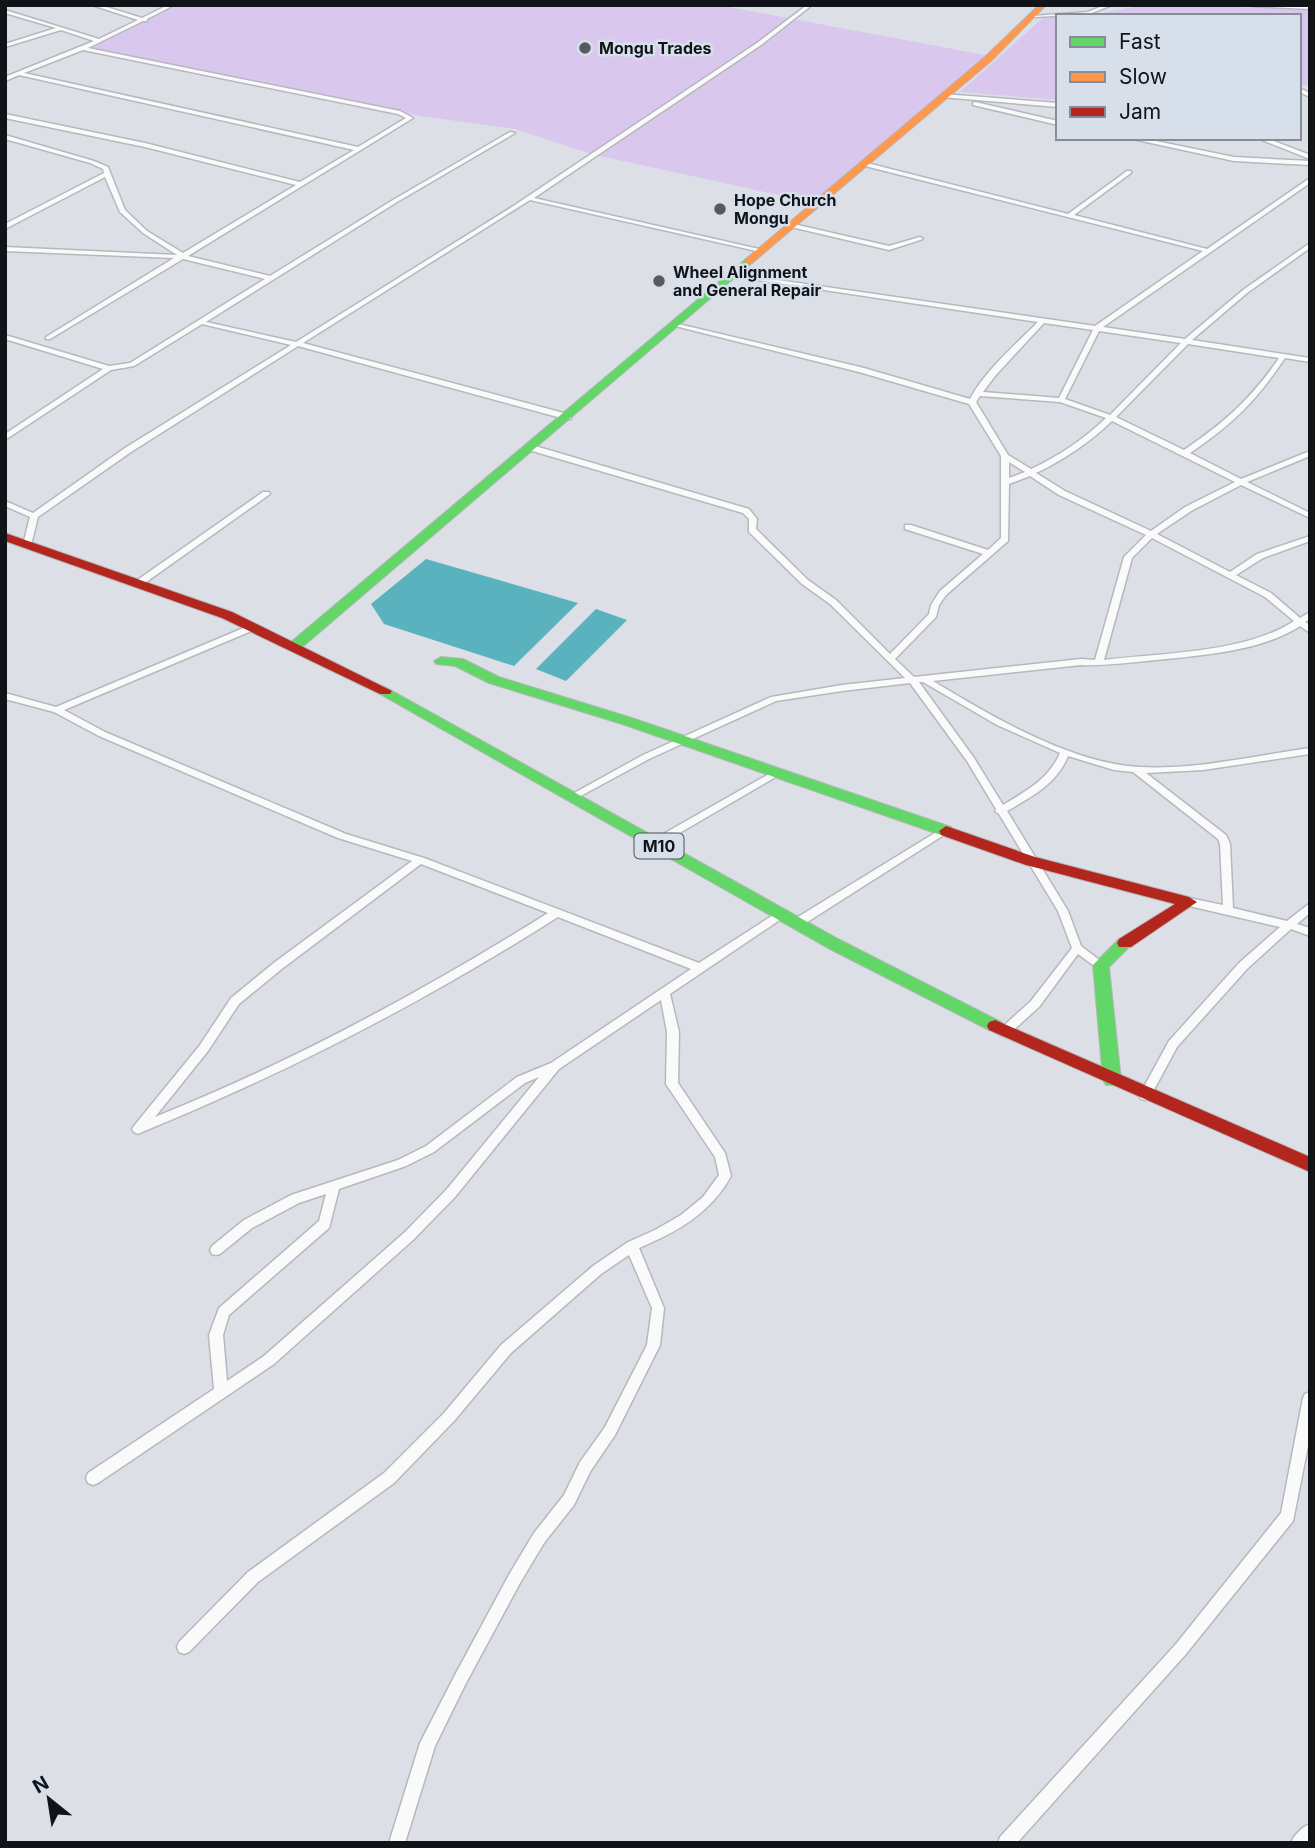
<svg xmlns="http://www.w3.org/2000/svg" width="1315" height="1848" font-family="Inter,sans-serif">
<style>
.green{fill:#d9c7ee}
.water{fill:#5bb2bf}
.lines{fill:none;stroke-linecap:round;stroke-linejoin:round}
.street-casing{stroke:#b5b8bd;stroke-width:3}
.fast-casing{stroke:#b5b8bd;stroke-width:2}
.slow-casing{stroke:#b5b8bd;stroke-width:2}
.jam-casing{stroke:#b5b8bd;stroke-width:2}
.street{fill:#fafafb;fill-rule:evenodd}
.fast{fill:#63d668;fill-rule:evenodd}
.slow{fill:#ff974d;fill-rule:evenodd}
.jam{fill:#b3261e;fill-rule:evenodd}
.poi-dot{fill:#575b5f;stroke:#d7dfeb;stroke-width:2.5}
.labels{text-anchor:middle;dominant-baseline:central;stroke-width:5;stroke-linejoin:round;paint-order:stroke}
.far-poi-label{font-size:16px;font-weight:bold;fill:#101317;stroke:#d7dfeb;text-anchor:start}
.shield{fill:#d7dfeb;stroke:#4c5057;stroke-width:2}
.shield-label{font-size:16px;font-weight:bold;fill:#101317}
</style>
<rect width="100%" height="100%" fill="#dce0e6"/>
<g class="green">
<polygon points="166,5 718,5 990,56 815,203 591,154 515,129 420,116 78,48"/>
<polygon points="1144,5 1310,9 1310,84 1299,87 1299,16 1064,16 1097,14"/>
<polygon points="1045,16 1058,16 1058,100 960,92"/>
</g>
<g class="water">
<polygon points="426,559 578,603 514,666 384,624 371,604"/>
<polygon points="596,609 627,620 566,681 536,669"/>
</g>
<g class="lines">
<g class="street-casing">
<g id="street">
<path d="M 92,5 L 100,5 L 142,18 L 168,5 L 174,5 L 147,19 L 147,21 L 143,21 L 88,48 L 400,111 L 413,118 L 188,256 L 270,276 L 393,200 L 510,132 L 515,133 L 397,202 L 206,322 L 296,342 L 515,205 L 757,43 L 807,5 L 812,5 L 761,45 L 534,198 L 759,249 L 761,250 L 761,252 L 530,200 L 303,343 L 571,415 L 571,419 L 565,419 L 298,346 L 131,452 L 38,517 L 31,545 L 27,547 L 23,545 L 30,517 L 5,506 L 5,501 L 33,513 L 125,448 L 291,345 L 202,324 L 134,366 L 111,370 L 5,440 L 5,434 L 103,369 L 5,339 L 5,335 L 109,366 L 130,363 L 265,279 L 183,259 L 50,339 L 46,339 L 46,337 L 174,258 L 5,251 L 5,247 L 177,255 L 143,233 L 120,212 L 105,177 L 5,229 L 5,224 L 104,173 L 103,169 L 90,163 L 5,139 L 5,135 L 94,161 L 108,167 L 125,210 L 147,231 L 183,253 L 296,185 L 145,147 L 5,118 L 5,114 L 145,143 L 300,182 L 354,150 L 19,75 L 5,81 L 5,77 L 94,41 L 61,30 L 5,47 L 5,44 L 56,28 L 5,13 L 5,10 L 99,39 L 138,20 ZM 83,50 L 398,114 L 406,118 L 358,147 L 24,73 Z"/>
<polygon points="1105,5 1112,5 1089,14 1035,17 1033,16 1088,12"/>
<polygon points="1250,5 1310,7 1310,9 1252,6"/>
<polygon points="1299,88 1310,93 1310,97 1299,92"/>
<polygon points="943,94 1058,103 1058,107 941,97"/>
<polygon points="975,102 1058,121 1058,125 973,105 973,103"/>
<polygon points="1128,138 1141,138 1234,157 1310,161 1310,165 1234,161"/>
<polygon points="1257,138 1266,138 1310,155 1310,159"/>
<path d="M 863,162 L 1068,214 L 1127,171 L 1131,171 L 1131,173 L 1074,215 L 1207,249 L 1310,178 L 1310,183 L 1103,327 L 1185,339 L 1243,290 L 1310,243 L 1310,248 L 1247,293 L 1192,340 L 1310,358 L 1310,362 L 1285,358 C 1256,401 1233,424 1190,453 L 1241,479 L 1310,451 L 1310,456 L 1247,482 L 1310,513 L 1310,518 L 1241,485 L 1191,511 L 1157,534 L 1230,572 L 1257,554 L 1310,536 L 1310,541 L 1263,558 L 1236,575 L 1271,593 L 1300,618 L 1310,612 L 1310,619 L 1305,622 L 1310,625 L 1310,633 L 1300,626 C 1259,653 1194,656 1146,661 C 1124,663 1103,666 1081,665 L 933,681 C 991,716 1070,763 1139,767 C 1196,770 1254,756 1310,748 L 1310,754 L 1203,770 L 1146,773 L 1226,835 L 1230,844 L 1233,908 L 1287,921 L 1310,903 L 1310,913 L 1297,924 L 1310,928 L 1310,936 L 1291,929 L 1247,969 L 1177,1047 L 1149,1099 L 1145,1100 L 1141,1099 L 1139,1096 L 1169,1041 L 1239,963 L 1280,927 L 1185,905 L 1184,902 L 1185,899 L 1189,898 L 1223,905 L 1220,844 L 1218,839 L 1133,772 L 1114,770 L 1068,756 C 1057,784 1031,797 1007,811 L 1068,911 L 1081,946 L 1106,965 L 1105,968 L 1097,968 L 1078,954 L 1039,1007 L 1008,1035 L 1000,1035 L 998,1032 L 1000,1029 L 1031,1001 L 1072,948 L 1058,911 L 999,814 L 995,811 L 996,809 L 967,761 L 910,683 L 842,691 L 776,701 L 649,759 L 575,799 L 572,800 L 567,797 L 643,755 L 771,697 L 842,685 L 905,678 L 830,604 L 802,584 L 749,532 L 749,519 L 743,513 L 529,450 L 529,446 L 535,446 L 749,509 L 757,519 L 756,529 L 808,580 L 836,600 L 890,654 L 929,614 L 931,605 L 940,591 L 983,554 L 905,529 L 905,525 L 911,525 L 988,550 L 1001,538 L 1001,456 L 969,404 L 859,372 L 671,325 L 674,323 L 864,368 L 970,399 C 984,372 1015,345 1038,322 L 731,276 L 728,274 L 729,273 L 1095,326 L 1203,251 L 861,165 L 860,164 ZM 1044,323 L 1093,330 L 1059,398 L 983,392 L 995,376 ZM 1099,331 L 1181,343 L 1110,415 L 1065,399 ZM 1188,344 L 1279,358 C 1251,399 1225,422 1184,450 L 1116,417 ZM 980,396 L 1060,402 L 1106,418 C 1084,439 1059,456 1031,469 L 1008,455 L 976,402 ZM 1112,421 L 1235,482 L 1185,507 L 1151,531 L 1065,491 L 1036,473 C 1064,460 1090,442 1112,421 ZM 1009,462 L 1025,472 L 1009,478 ZM 1030,476 L 1059,495 L 1146,535 L 1124,557 L 1095,660 L 1081,659 L 914,677 L 895,659 L 936,617 L 939,605 L 946,595 L 1008,541 L 1009,484 ZM 1152,538 L 1265,597 L 1294,621 C 1246,653 1162,653 1104,660 L 1132,558 ZM 919,682 L 923,682 L 997,725 L 1060,753 C 1049,779 1026,791 1003,805 L 974,758 Z"/>
<polygon points="789,223 889,246 920,237 923,239 889,250 787,226 786,225"/>
<polygon points="263,492 269,492 270,494 142,585 136,585 136,581"/>
<path d="M 253,624 L 257,627 L 256,629 L 64,710 L 105,732 L 346,834 L 424,858 L 699,963 L 778,912 L 782,911 L 787,915 L 670,994 L 679,1032 L 678,1083 L 725,1153 L 731,1176 C 711,1213 677,1232 639,1248 L 664,1308 L 660,1345 L 615,1435 L 590,1472 L 574,1505 L 544,1543 L 520,1583 L 465,1685 L 435,1746 L 405,1843 L 389,1843 L 420,1743 L 455,1675 L 510,1573 L 534,1533 L 564,1495 L 580,1462 L 605,1427 L 647,1345 L 652,1308 L 629,1255 L 601,1274 L 511,1353 L 454,1421 L 394,1483 L 258,1582 L 189,1652 L 184,1654 L 179,1652 L 177,1647 L 179,1642 L 248,1572 L 384,1473 L 444,1413 L 501,1345 L 593,1266 L 628,1242 L 655,1230 L 681,1215 L 703,1197 L 719,1175 L 715,1157 L 666,1084 L 667,1032 L 661,1000 L 559,1069 L 455,1197 L 413,1240 L 274,1364 L 98,1483 L 93,1485 L 88,1483 L 86,1478 L 88,1473 L 214,1389 L 209,1335 L 219,1308 L 319,1221 L 326,1194 L 299,1203 L 252,1228 L 220,1254 L 216,1255 L 212,1254 L 210,1250 L 212,1246 L 244,1220 L 291,1195 L 398,1160 L 426,1146 L 517,1077 L 551,1063 L 691,969 L 558,917 C 424,1002 289,1072 142,1132 L 138,1134 L 134,1132 L 132,1129 L 134,1126 L 200,1045 L 231,998 L 275,962 L 412,861 L 338,838 L 99,736 L 54,712 L 5,699 L 5,693 L 56,707 ZM 421,864 L 548,913 C 422,992 292,1062 155,1117 L 208,1051 L 239,1004 L 283,968 ZM 539,1077 L 447,1189 L 405,1232 L 264,1356 L 227,1381 L 223,1335 L 229,1315 L 329,1228 L 339,1189 L 406,1166 L 434,1152 L 525,1083 Z"/>
<polygon points="776,770 779,771 781,773 779,775 659,845 651,845 650,843 651,841"/>
<polygon points="943,828 947,829 948,831 947,833 801,926 793,926 792,923 793,920"/>
<polygon points="1310,1392 1310,1436 1293,1521 1186,1654 1017,1843 998,1843 1000,1837 1176,1644 1281,1513 1303,1398 1305,1394"/>
<path d="M 1310,1824 L 1310,1843 L 1291,1843 C 1294,1835 1302,1827 1310,1824 Z"/>
</g>
</g>
<g class="fast-casing">
<g id="fast">
<polygon points="746,259 754,261 301,648 291,648 291,642"/>
<polygon points="441,657 463,659 499,677 632,718 951,827 953,831 951,835 941,835 622,724 489,683 455,666 436,664 434,661"/>
<polygon points="385,687 840,940 1001,1022 1003,1026 1001,1030 989,1030 828,948 380,694 378,691"/>
<polygon points="1125,937 1133,943 1109,967 1121,1080 1118,1085 1106,1085 1103,1080 1093,965 1119,939"/>
</g>
</g>
<g class="slow-casing">
<polygon id="slow" points="1039,5 1046,5 991,61 752,263 746,263 746,259 985,57"/>
</g>
<g class="jam-casing">
<g id="jam">
<polygon points="5,533 232,612 392,691 390,694 380,694 222,618 5,541"/>
<polygon points="946,826 1035,857 1189,897 1197,902 1131,947 1119,947 1117,943 1119,939 1175,904 1026,865 941,835 939,831"/>
<polygon points="995,1020 1310,1157 1310,1172 989,1030 987,1026 989,1022"/>
</g>
</g>
<use href="#street" class="street"/>
<use href="#fast" class="fast"/>
<use href="#slow" class="slow"/>
<use href="#jam" class="jam"/>
</g>
<g class="poi-dot">
<circle cx="585" cy="48" r="7"/>
<circle cx="720" cy="209" r="7"/>
<circle cx="659" cy="281" r="7"/>
</g>
<g class="labels">
<g class="far-poi-label">
<text x="599" y="48">Mongu Trades</text>
<text x="734" y="200">Hope Church<tspan x="734" dy="18">Mongu</tspan></text>
<text x="673" y="272">Wheel Alignment<tspan x="673" dy="18">and General Repair</tspan></text>
</g>
<rect class="shield" x="634.5" y="833.5" width="49" height="25" rx="5"/>
<g class="shield-label">
<text x="659" y="846">M10</text>
</g>
</g>
<rect width="1315" height="1848" fill="none" stroke="#101317" stroke-width="14"/>
<rect x="1056" y="14" width="245" height="126" fill="#d7dfeb" stroke="#878d96" stroke-width="2"/>
<rect x="1070" y="37" width="35" height="10" fill="#63d668" stroke="#878d96" stroke-width="2"/>
<text x="1119" y="49" font-size="21" fill="#101317">Fast</text>
<rect x="1070" y="72" width="35" height="10" fill="#ff974d" stroke="#878d96" stroke-width="2"/>
<text x="1119" y="84" font-size="21" fill="#101317">Slow</text>
<rect x="1070" y="107" width="35" height="10" fill="#b3261e" stroke="#878d96" stroke-width="2"/>
<text x="1119" y="119" font-size="21" fill="#101317">Jam</text>
<g transform="translate(49 1799) rotate(330)" stroke="#d7dfeb" stroke-width="5" paint-order="stroke">
<path d="M0-5L12 26L0 18L-12 26Z" fill="#101317"/>
<text y="-10" font-size="19" font-weight="bold" text-anchor="middle" fill="#101317">N</text>
</g>
</svg>
